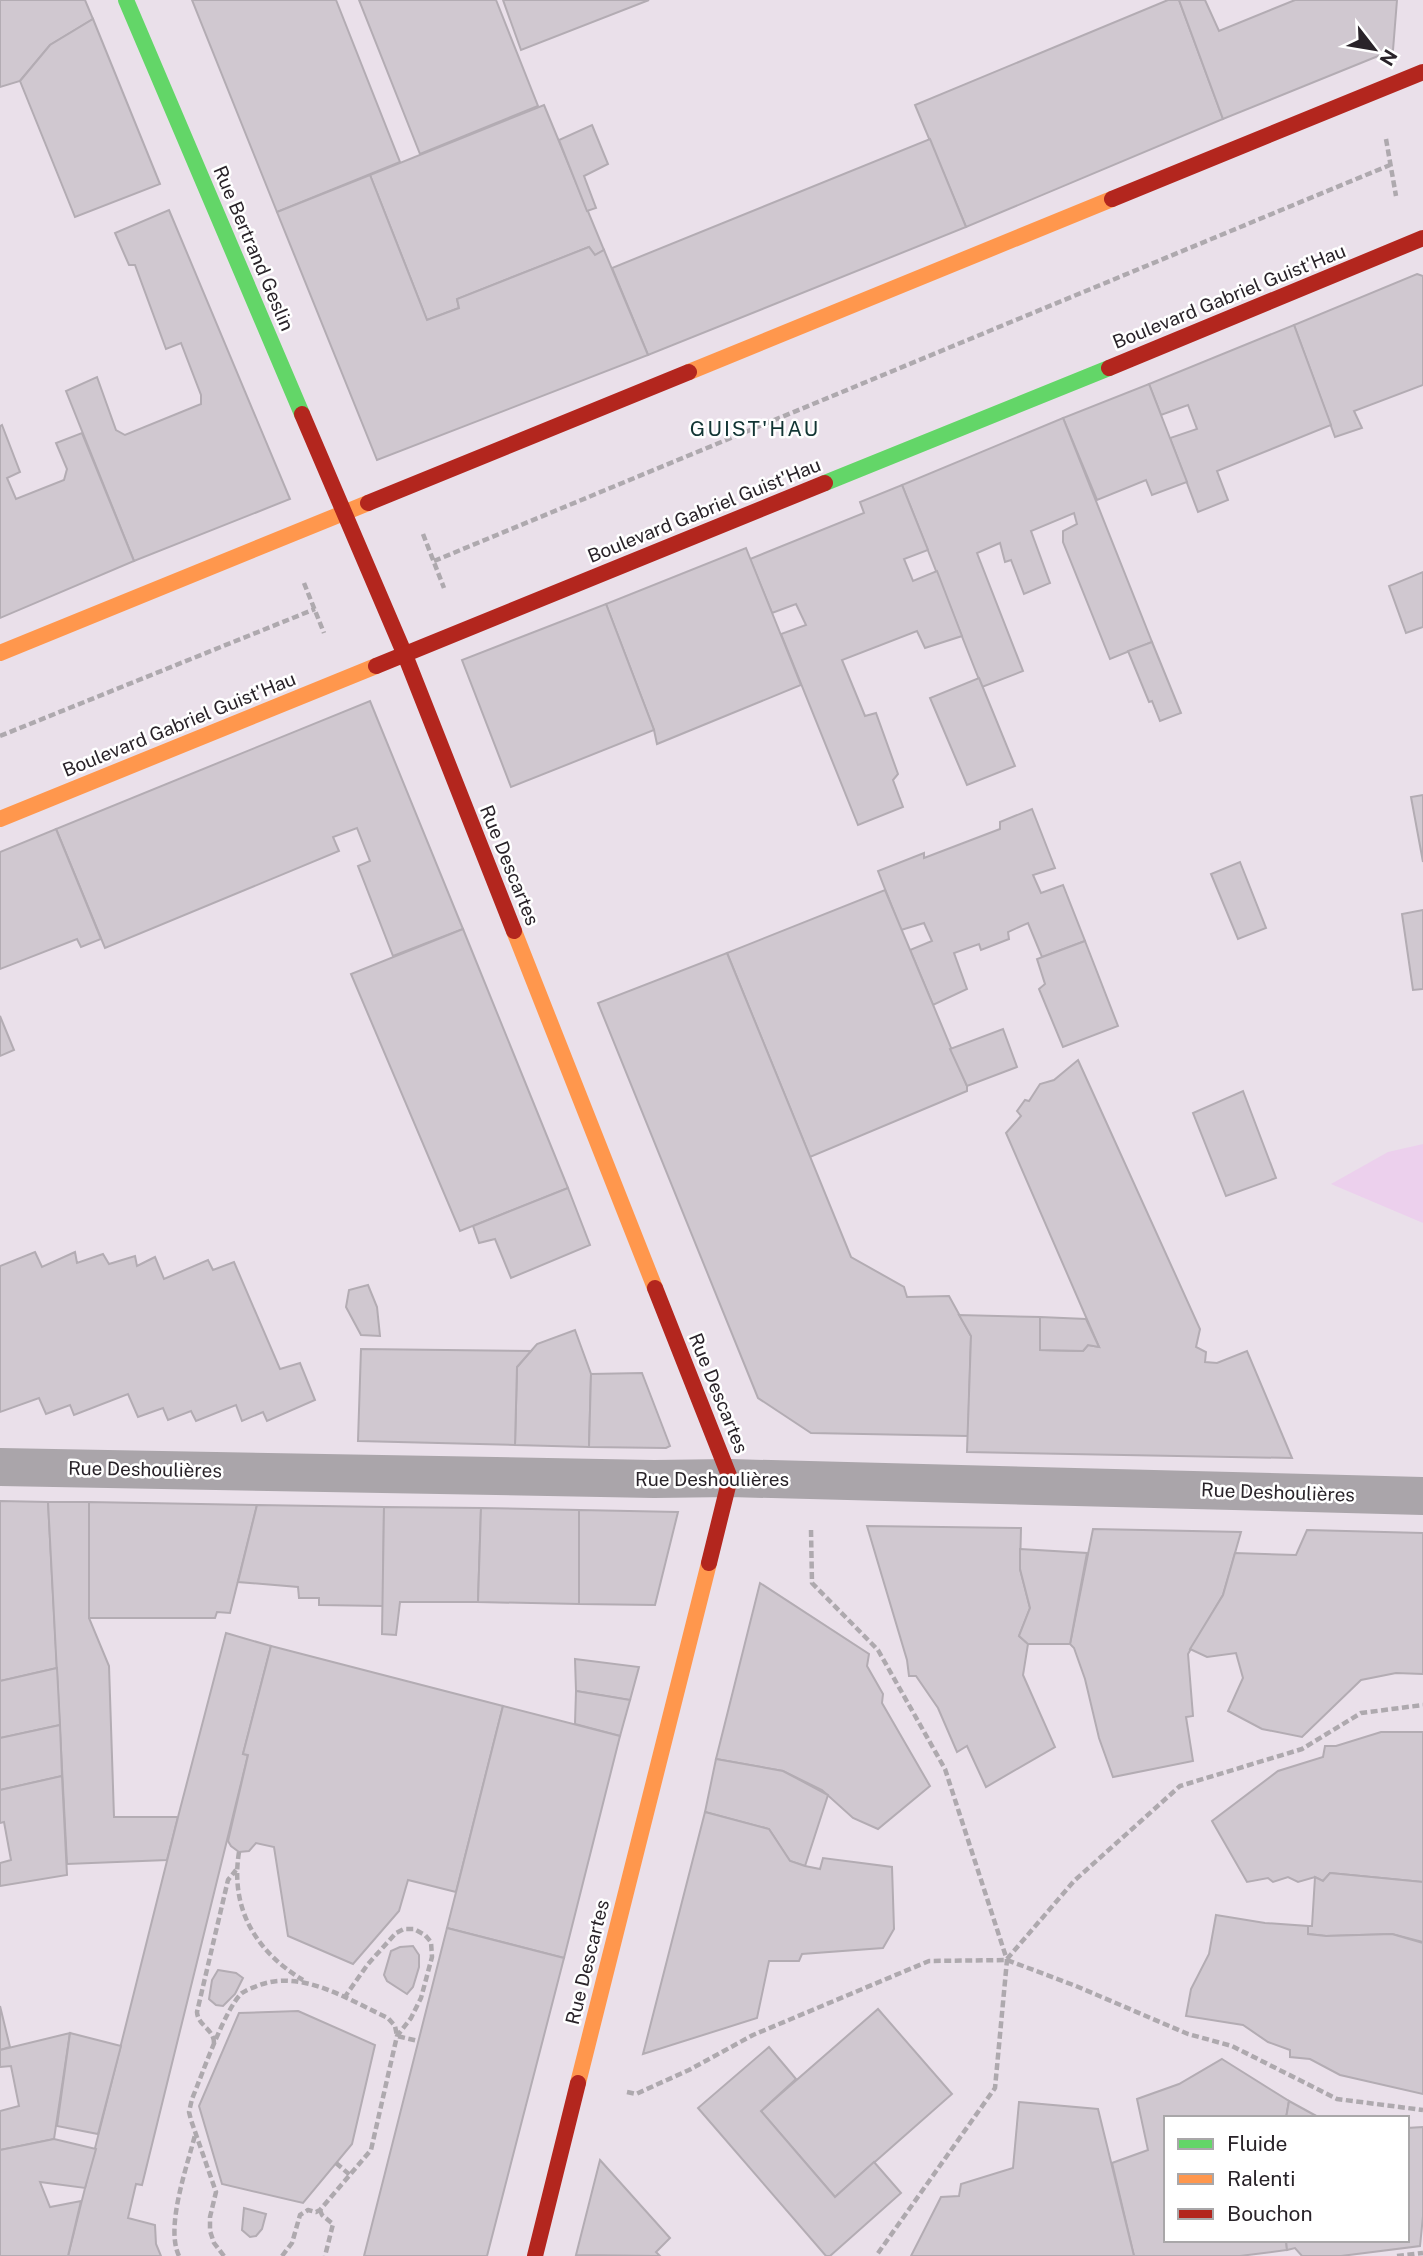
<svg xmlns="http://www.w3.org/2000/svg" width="1423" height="2256" font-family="'Public Sans',sans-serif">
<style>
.green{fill:#ecd0ed}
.building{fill:#d0c8d0;stroke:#b3acb3;stroke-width:2}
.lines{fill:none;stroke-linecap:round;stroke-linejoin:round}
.path{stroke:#aea9ae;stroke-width:4.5;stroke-dasharray:7 3.5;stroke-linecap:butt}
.street{stroke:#aaa5aa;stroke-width:38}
.fast{stroke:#63d668;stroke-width:16}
.slow{stroke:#ff974d;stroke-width:16}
.jam{stroke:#b3261e;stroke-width:16}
.labels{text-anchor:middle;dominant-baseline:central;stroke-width:5;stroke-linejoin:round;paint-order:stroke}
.street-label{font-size:19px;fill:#292329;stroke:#fff}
.neighbourhood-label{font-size:21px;letter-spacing:2px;fill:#123534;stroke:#fff}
</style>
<rect width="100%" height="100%" fill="#eae0ea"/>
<polygon class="green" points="1423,1144 1423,1223 1331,1184 1388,1152"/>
<g class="building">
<polygon points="0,0 85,0 93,19 50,45 20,81 0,87"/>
<polygon points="192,0 336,0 400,162 277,212"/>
<polygon points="359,0 496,0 538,106 420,154"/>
<polygon points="503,0 649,0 521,50"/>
<polygon points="1168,0 1179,0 1223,119 966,227 915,105"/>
<polygon points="1179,0 1205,0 1219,31 1295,0 1397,0 1393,50 1223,119"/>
<polygon points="93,19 160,184 75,217 20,81 50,45"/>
<polygon points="544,105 604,250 595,255 589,247 457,299 459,308 427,320 370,175"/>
<polygon points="592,125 608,164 584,176 596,208 587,211 559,140"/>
<polygon points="930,139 966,227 648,355 612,268"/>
<polygon points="370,175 427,320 459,308 457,299 589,247 595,255 604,250 648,355 377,460 277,212"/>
<polygon points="169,210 290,499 134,561 66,391 97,377 116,430 125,435 201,404 201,395 181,343 166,349 135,265 129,265 115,233"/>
<polygon points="1417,274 1423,276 1423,385 1354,411 1362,428 1335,437 1294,325"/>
<polygon points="1294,325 1331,425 1217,471 1228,500 1198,512 1170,438 1197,429 1188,405 1161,415 1149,384"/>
<polygon points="1149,384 1187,482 1152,495 1146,480 1097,500 1063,418"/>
<polygon points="1063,418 1152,642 1110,659 1063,542 1063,531 1077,524 1074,513 1031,531 1050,583 1024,594 1011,560 1005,562 1000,543 977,553 1023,671 982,687 902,485"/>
<polygon points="2,425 20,472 7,478 16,499 64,480 67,469 56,443 82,433 134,561 0,618 0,426"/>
<polygon points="902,485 928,550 904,559 913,581 937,571 962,636 925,648 917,631 842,660 865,716 876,713 898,774 893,780 903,807 858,825 781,634 806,625 796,604 772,613 750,559 864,513 860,502"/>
<polygon points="746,548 801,685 657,744 654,730 606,604"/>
<polygon points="1423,572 1423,627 1406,633 1389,586"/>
<polygon points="606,604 654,730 511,787 462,660"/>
<polygon points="1152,642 1181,713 1160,721 1152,701 1149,702 1128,651"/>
<polygon points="979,678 1015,766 967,785 930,698"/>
<polygon points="370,701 463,929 393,956 358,866 370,861 357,828 333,837 339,851 105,948 56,829"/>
<polygon points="1423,795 1423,862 1411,797"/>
<polygon points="1032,809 1055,868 1033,875 1041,893 1063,885 1085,941 1042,957 1028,923 1008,932 1009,939 981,950 979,944 954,953 967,989 933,1005 910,950 932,941 924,923 901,930 878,871 924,853 924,858 1000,829 1000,822"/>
<polygon points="56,829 101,939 81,947 77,939 0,969 0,852"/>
<polygon points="1240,862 1266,928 1238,939 1211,874"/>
<polygon points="885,890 967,1086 967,1091 810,1157 727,953"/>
<polygon points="1423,910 1423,989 1413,990 1402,914"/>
<polygon points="463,929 568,1188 460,1231 351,974"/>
<polygon points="1085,941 1118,1026 1063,1047 1039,989 1045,984 1037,959"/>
<polygon points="727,953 851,1257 904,1287 907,1297 949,1296 971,1336 968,1436 811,1433 758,1398 598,1003"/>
<polygon points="0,1016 14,1050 0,1056"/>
<polygon points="1003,1029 1017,1067 967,1086 950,1049"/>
<polygon points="1078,1060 1200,1329 1196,1347 1206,1352 1205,1362 1217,1363 1247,1351 1292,1458 967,1452 971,1336 959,1315 1040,1317 1040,1350 1083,1351 1088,1345 1099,1347 1006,1133 1021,1116 1017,1111 1025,1100 1029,1101 1040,1084 1054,1080"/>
<polygon points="1243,1091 1276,1178 1226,1196 1193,1113"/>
<polygon points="568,1188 590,1245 511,1278 495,1239 479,1243 473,1226"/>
<polygon points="35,1252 42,1267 75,1252 77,1263 103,1254 109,1264 135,1256 137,1266 155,1257 164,1279 208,1260 213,1270 234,1262 280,1369 300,1363 315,1400 267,1421 263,1412 242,1421 236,1405 196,1421 191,1411 168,1420 163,1408 138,1417 128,1394 74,1415 70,1405 46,1414 39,1398 0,1412 0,1266"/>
<polygon points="368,1285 377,1307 380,1336 361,1335 346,1307 349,1290"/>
<polygon points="1040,1317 1086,1319 1099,1347 1088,1345 1083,1351 1040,1350"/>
<polygon points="575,1330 591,1374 589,1447 515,1445 517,1367 537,1344"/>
<polygon points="361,1349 531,1351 517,1367 515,1445 358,1441"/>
<polygon points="642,1373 670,1446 666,1448 589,1447 591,1374"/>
<polygon points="0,1501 48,1502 57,1668 0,1681"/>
<polygon points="48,1502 89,1502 89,1618 109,1666 114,1817 178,1817 167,1860 67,1864"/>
<polygon points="89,1502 257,1505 230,1613 217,1612 215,1618 89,1618"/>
<polygon points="257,1505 384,1507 383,1606 319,1605 319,1598 299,1598 298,1587 238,1582"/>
<polygon points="384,1507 481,1508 478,1602 400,1602 396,1635 382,1634"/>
<polygon points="481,1508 579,1510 579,1604 478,1602"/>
<polygon points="579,1510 678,1512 655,1605 579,1604"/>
<polygon points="867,1526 1021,1528 1020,1569 1030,1608 1019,1636 1028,1644 1023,1675 1055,1747 986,1787 967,1746 957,1752 938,1708 916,1676 909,1676 907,1660"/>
<polygon points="1093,1529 1241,1532 1223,1595 1188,1654 1193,1716 1186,1717 1193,1761 1113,1777 1099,1738 1085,1679 1074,1648 1070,1644"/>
<polygon points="1307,1530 1423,1533 1423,1674 1396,1673 1361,1680 1302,1737 1262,1729 1228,1711 1243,1678 1236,1653 1207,1657 1190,1649 1223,1595 1235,1553 1296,1555"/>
<polygon points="1020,1549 1087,1553 1070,1644 1028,1644 1019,1636 1030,1608 1020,1569"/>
<polygon points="760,1583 869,1654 867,1666 883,1694 882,1703 930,1786 878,1829 853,1818 822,1790 783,1771 716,1759"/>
<polygon points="226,1633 271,1646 243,1754 248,1755 142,2185 136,2184 128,2218 155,2225 156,2244 161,2256 68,2256 178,1817"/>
<polygon points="271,1646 503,1706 456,1892 408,1880 399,1911 353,1964 288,1936 274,1847 256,1843 249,1851 239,1852 231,1846 228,1841 248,1755 243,1754"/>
<polygon points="575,1659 639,1667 630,1700 576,1691"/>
<polygon points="57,1668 60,1725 0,1738 0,1681"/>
<polygon points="576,1691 630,1700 620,1736 575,1724"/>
<polygon points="503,1706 620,1736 564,1958 447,1928"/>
<polygon points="60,1725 62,1776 0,1790 0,1738"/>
<polygon points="1381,1732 1423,1732 1423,1882 1330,1873 1323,1881 1315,1877 1298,1882 1288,1877 1273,1882 1268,1878 1247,1882 1212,1821 1278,1771 1323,1757 1325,1746 1336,1746"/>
<polygon points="716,1759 783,1771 828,1795 805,1866 790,1861 769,1829 705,1812"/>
<polygon points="62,1776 67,1875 0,1886 0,1863 11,1860 4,1822 0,1823 0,1790"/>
<polygon points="705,1812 769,1829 790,1861 805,1866 820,1869 823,1858 892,1867 894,1929 883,1948 802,1954 799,1961 769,1961 757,2018 643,2054"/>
<polygon points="1330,1873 1423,1882 1423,1942 1392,1934 1326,1936 1308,1934 1308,1926 1312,1926 1315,1877 1323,1881"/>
<polygon points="1216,1915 1265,1923 1308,1926 1308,1934 1326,1936 1392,1934 1423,1943 1423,2094 1340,2075 1310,2059 1290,2057 1290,2050 1268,2042 1243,2025 1186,2016 1191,1989 1209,1954"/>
<polygon points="447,1928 564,1958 487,2256 364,2256"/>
<polygon points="413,1946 419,1955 419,1967 413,1987 407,1994 387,1981 384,1975 391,1951 400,1947"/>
<polygon points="218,1970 236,1973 243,1978 235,1994 223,2006 216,2005 209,1999 212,1980"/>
<polygon points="0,2006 10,2047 0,2050"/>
<polygon points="878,2009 952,2094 835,2197 761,2111"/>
<polygon points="298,2011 375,2045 352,2144 303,2203 222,2184 199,2106 239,2013"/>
<polygon points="70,2033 54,2139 0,2150 0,2111 19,2106 11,2066 0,2067 0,2050"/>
<polygon points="70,2033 121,2046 98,2134 57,2126"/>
<polygon points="769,2047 796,2079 761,2111 835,2197 874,2162 901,2193 830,2256 826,2256 698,2108"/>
<polygon points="1222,2059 1289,2101 1286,2118 1166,2118 1166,2240 1286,2240 1287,2250 1240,2256 1134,2256 1112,2163 1148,2150 1137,2099 1179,2084"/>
<polygon points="1289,2101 1320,2118 1286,2118"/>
<polygon points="1019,2102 1098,2109 1134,2256 911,2256 941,2197 959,2196 961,2184 1013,2168"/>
<polygon points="1423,2127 1423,2216 1420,2246 1341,2256 1302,2256 1295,2248 1287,2250 1286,2240 1407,2240 1407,2128"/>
<polygon points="54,2139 96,2149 85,2188 40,2182 50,2207 81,2201 68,2256 0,2256 0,2150"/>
<polygon points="600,2160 670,2238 656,2252 660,2256 576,2255"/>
<polygon points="244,2208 266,2214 262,2229 256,2236 250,2237 242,2230"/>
</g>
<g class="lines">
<g class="path">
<polyline points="1386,139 1396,196"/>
<polyline points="423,534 444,588"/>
<polyline points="434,561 1390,165"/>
<polyline points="304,583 324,633"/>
<polyline points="0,736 315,609"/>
<polyline points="811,1530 812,1583 878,1650 945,1769 1007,1960 995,2088 876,2256"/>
<path d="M 239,1852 C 230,1908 255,1951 303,1980"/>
<polyline points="1007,1959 1074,1881 1180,1786 1302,1749 1361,1713 1423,1705"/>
<path d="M 214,2043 C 214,2029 198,2026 197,2012 L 228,1880 L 236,1870"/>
<polyline points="627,2092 636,2094 689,2070 753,2035 929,1961 1007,1960 1076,1986 1188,2034 1232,2046 1337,2099 1423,2110"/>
<polyline points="336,2163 350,2175"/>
<polyline points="320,2210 322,2215 333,2224 325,2256"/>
<path d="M 179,2256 C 165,2227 187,2167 195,2135"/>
<path d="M 224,2256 L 214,2243 L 210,2231 L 210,2217 L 216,2192 L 191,2120 L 189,2112 L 192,2099 C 202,2075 225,2008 242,1993 C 246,1990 252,1988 257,1986 C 301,1968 349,2000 388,2018 L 395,2026 L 397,2036 L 418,2041"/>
<polyline points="282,2256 292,2243 300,2215 308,2210 316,2212 320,2210 371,2150 397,2036 411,2018 421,1998 432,1957 431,1942 425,1935 414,1929 404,1929 396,1933 368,1964 344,1998"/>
<polyline points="1397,2256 1423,2253"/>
</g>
<polyline class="street" points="0,1467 654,1479 730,1478 1423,1496"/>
<g class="fast">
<polyline points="126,0 302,414"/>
<polyline points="825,483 1109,368"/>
</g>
<g class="slow">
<polyline points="689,372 1112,199"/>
<polyline points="0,653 368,503"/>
<polyline points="0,819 376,666"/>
<polyline points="514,931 655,1288"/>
<polyline points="578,2083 709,1563"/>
</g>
<g class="jam">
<polyline points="1112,199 1423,72"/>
<polyline points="1109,368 1423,238"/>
<polyline points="302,414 405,655 514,931"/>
<polyline points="368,503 689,372"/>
<polyline points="376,666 825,483"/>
<polyline points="655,1288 730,1478 709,1563"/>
<polyline points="535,2256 578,2083"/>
</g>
</g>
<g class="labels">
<g class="street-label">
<text transform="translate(254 248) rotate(67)">Rue Bertrand Geslin</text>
<text transform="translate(1229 296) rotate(-22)">Boulevard Gabriel Guist'Hau</text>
<text transform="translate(704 510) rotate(-22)">Boulevard Gabriel Guist'Hau</text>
<text transform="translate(179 724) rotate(-22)">Boulevard Gabriel Guist'Hau</text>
<text transform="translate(510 865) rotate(68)">Rue Descartes</text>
<text transform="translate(719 1393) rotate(68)">Rue Descartes</text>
<text transform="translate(145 1469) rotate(1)">Rue Deshoulières</text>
<text x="712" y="1479">Rue Deshoulières</text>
<text transform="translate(1278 1492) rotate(2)">Rue Deshoulières</text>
<text transform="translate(587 1962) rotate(-76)">Rue Descartes</text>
</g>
<g class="neighbourhood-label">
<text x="755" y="428">GUIST'HAU</text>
</g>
</g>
<rect x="1164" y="2116" width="245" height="126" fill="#ffffff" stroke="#a9a7a9" stroke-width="2"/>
<rect x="1178" y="2139" width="35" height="10" fill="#63d668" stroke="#a9a7a9" stroke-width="2"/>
<text x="1227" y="2151" font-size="21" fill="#292329">Fluide</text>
<rect x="1178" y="2174" width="35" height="10" fill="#ff974d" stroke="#a9a7a9" stroke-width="2"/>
<text x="1227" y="2186" font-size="21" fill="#292329">Ralenti</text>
<rect x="1178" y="2209" width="35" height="10" fill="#b3261e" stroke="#a9a7a9" stroke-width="2"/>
<text x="1227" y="2221" font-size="21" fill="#292329">Bouchon</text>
<g transform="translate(1374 49) rotate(121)" stroke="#ffffff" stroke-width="5" paint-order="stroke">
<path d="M0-5L12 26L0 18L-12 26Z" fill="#292329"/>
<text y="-10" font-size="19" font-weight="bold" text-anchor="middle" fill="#292329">N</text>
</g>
</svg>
